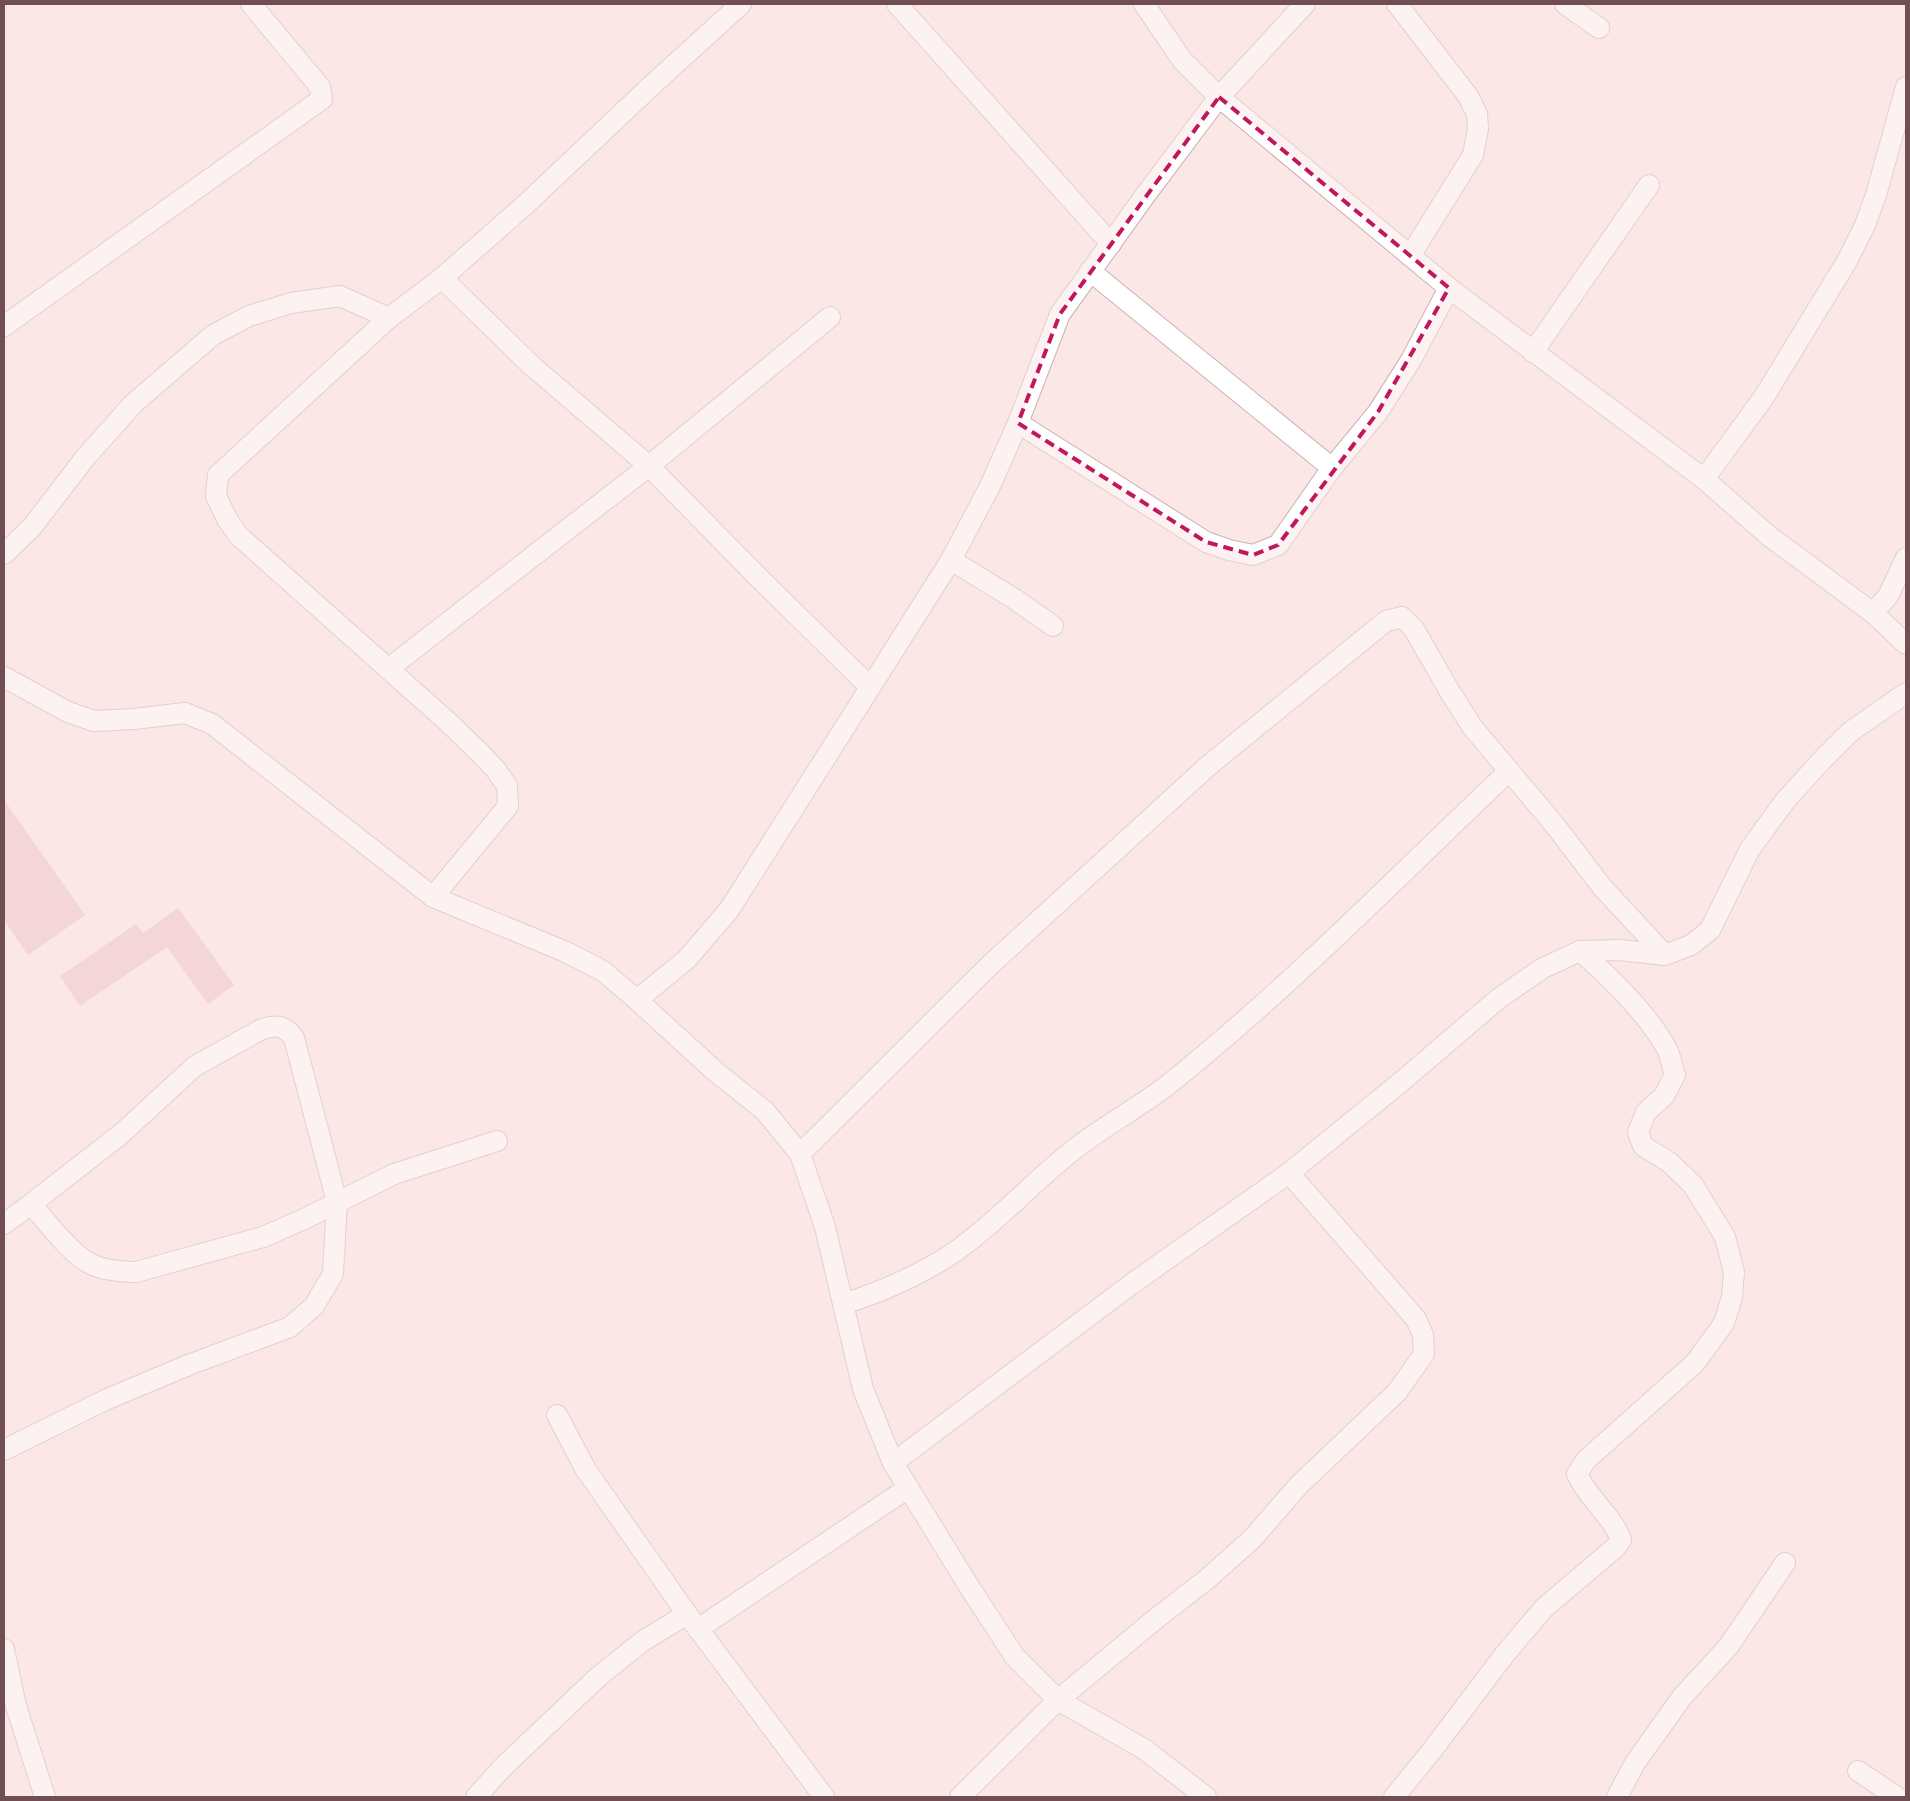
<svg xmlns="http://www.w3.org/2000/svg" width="1910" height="1801" font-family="Lato,sans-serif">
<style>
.building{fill:#edc0c7}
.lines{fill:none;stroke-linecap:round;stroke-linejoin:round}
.minor-casing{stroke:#cdb0b3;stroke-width:22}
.minor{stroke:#fff;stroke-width:20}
.marked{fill:none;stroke:#c2185b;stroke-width:4;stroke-dasharray:10 6;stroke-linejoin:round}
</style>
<rect width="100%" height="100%" fill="#fae7e6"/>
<g class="building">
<polygon points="4,800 85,915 28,955 4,920"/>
<polygon points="178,908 234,985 208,1004 167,947 80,1006 60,976 136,924 143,933"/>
</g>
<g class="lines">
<g class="minor-casing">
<g id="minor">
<polyline points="741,4 651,86 526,204 442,278 531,365 649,466 757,576 870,687"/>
<polyline points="897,4 1111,244"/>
<polyline points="1144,4 1182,60 1219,97 1449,288 1704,479 1769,536 1873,613 1906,644"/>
<polyline points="1397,4 1468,96 1477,114 1478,129 1473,155 1410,256"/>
<polyline points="1565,4 1599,28"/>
<polyline points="1090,271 1332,468"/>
<polyline points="389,318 218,475 216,496 227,519 239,536 448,722 481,754 496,770 507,786 508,806 433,897"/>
<polyline points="4,326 322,99 320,87 251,4"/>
<polyline points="1533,352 1649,185"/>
<polyline points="1018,423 1206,542 1229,550 1253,555 1278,545 1332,468 1378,412 1411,360 1449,288"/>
<polyline points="1704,479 1764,397 1847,261 1865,225 1876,195 1906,87"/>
<polyline points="4,554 32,527 85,458 133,404 213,335 249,316 291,303 340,296 389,318 442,278"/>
<polyline points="951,560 1016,600 1053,626"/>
<polyline points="1873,613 1888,596 1906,558"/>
<polyline points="388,669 649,466 830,317"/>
<polyline points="4,677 68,712 94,721 134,719 185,713 212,724 433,897 566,952 603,971 637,1000 716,1072 765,1111 800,1154 825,1227 863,1389 893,1463 970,1588 1015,1657 1058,1700 1144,1749 1206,1797"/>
<polyline points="637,1000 687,959 729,910 951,560 990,486 1018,423 1060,314 1144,197 1219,97 1305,4"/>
<polyline points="800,1154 991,964 1208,766 1386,621 1402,617 1414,629 1450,692 1473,728 1554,824 1602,887 1665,955"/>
<path d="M 4,1224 L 31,1204 C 47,1222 69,1252 89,1263 C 103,1271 121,1271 136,1272 L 263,1237 L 304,1219 L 394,1174 L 497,1141"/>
<path d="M 843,1304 C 885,1291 939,1267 973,1238 C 1010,1209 1042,1173 1080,1145 C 1109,1123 1141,1106 1169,1084 C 1289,988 1397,877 1508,772"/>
<polyline points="557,1415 586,1470 687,1614 824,1797"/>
<path d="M 4,1450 L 105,1400 L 191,1364 L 290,1327 L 314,1306 L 333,1274 L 337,1202 L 294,1038 C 285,1025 275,1024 260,1030 L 195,1066 L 121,1134 L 31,1204"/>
<polyline points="893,1463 1133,1283 1289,1173 1401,1082 1498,999 1543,968 1580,951 1620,950 1665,955 1691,945 1710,930 1750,849 1785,801 1822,760 1850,732 1906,693"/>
<polyline points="698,1629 908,1488"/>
<polyline points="4,1649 16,1706 45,1797"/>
<polyline points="1858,1771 1897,1797"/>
<polyline points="476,1797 503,1767 598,1677 643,1641 687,1614"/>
<polyline points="960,1797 1058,1700 1158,1617 1206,1580 1252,1539 1299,1485 1397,1392 1424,1354 1423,1335 1416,1319 1289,1173"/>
<path d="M 1394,1797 L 1430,1753 L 1505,1654 L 1544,1608 L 1616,1547 L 1621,1540 C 1612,1515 1588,1499 1577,1474 L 1586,1460 L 1695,1363 L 1724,1323 L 1732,1297 L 1734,1272 L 1725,1237 L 1693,1185 L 1669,1162 L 1643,1146 L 1638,1132 L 1646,1112 L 1664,1096 L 1675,1075 C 1672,1067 1671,1057 1667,1049 C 1647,1013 1611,978 1580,951"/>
<polyline points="1617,1797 1635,1763 1682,1697 1728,1647 1785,1563"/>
</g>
</g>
<use href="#minor" class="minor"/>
</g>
<path d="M0 0H1910V1801H0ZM 1219,97 L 1449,288 L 1378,412 L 1278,545 L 1253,555 L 1206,542 L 1018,423 L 1060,314 Z" fill="#fae7e6" fill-opacity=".55" fill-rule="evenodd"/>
<path class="marked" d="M 1219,97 L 1449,288 L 1378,412 L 1278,545 L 1253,555 L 1206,542 L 1018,423 L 1060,314 Z"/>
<rect width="1910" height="1801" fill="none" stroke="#714d54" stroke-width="10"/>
</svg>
